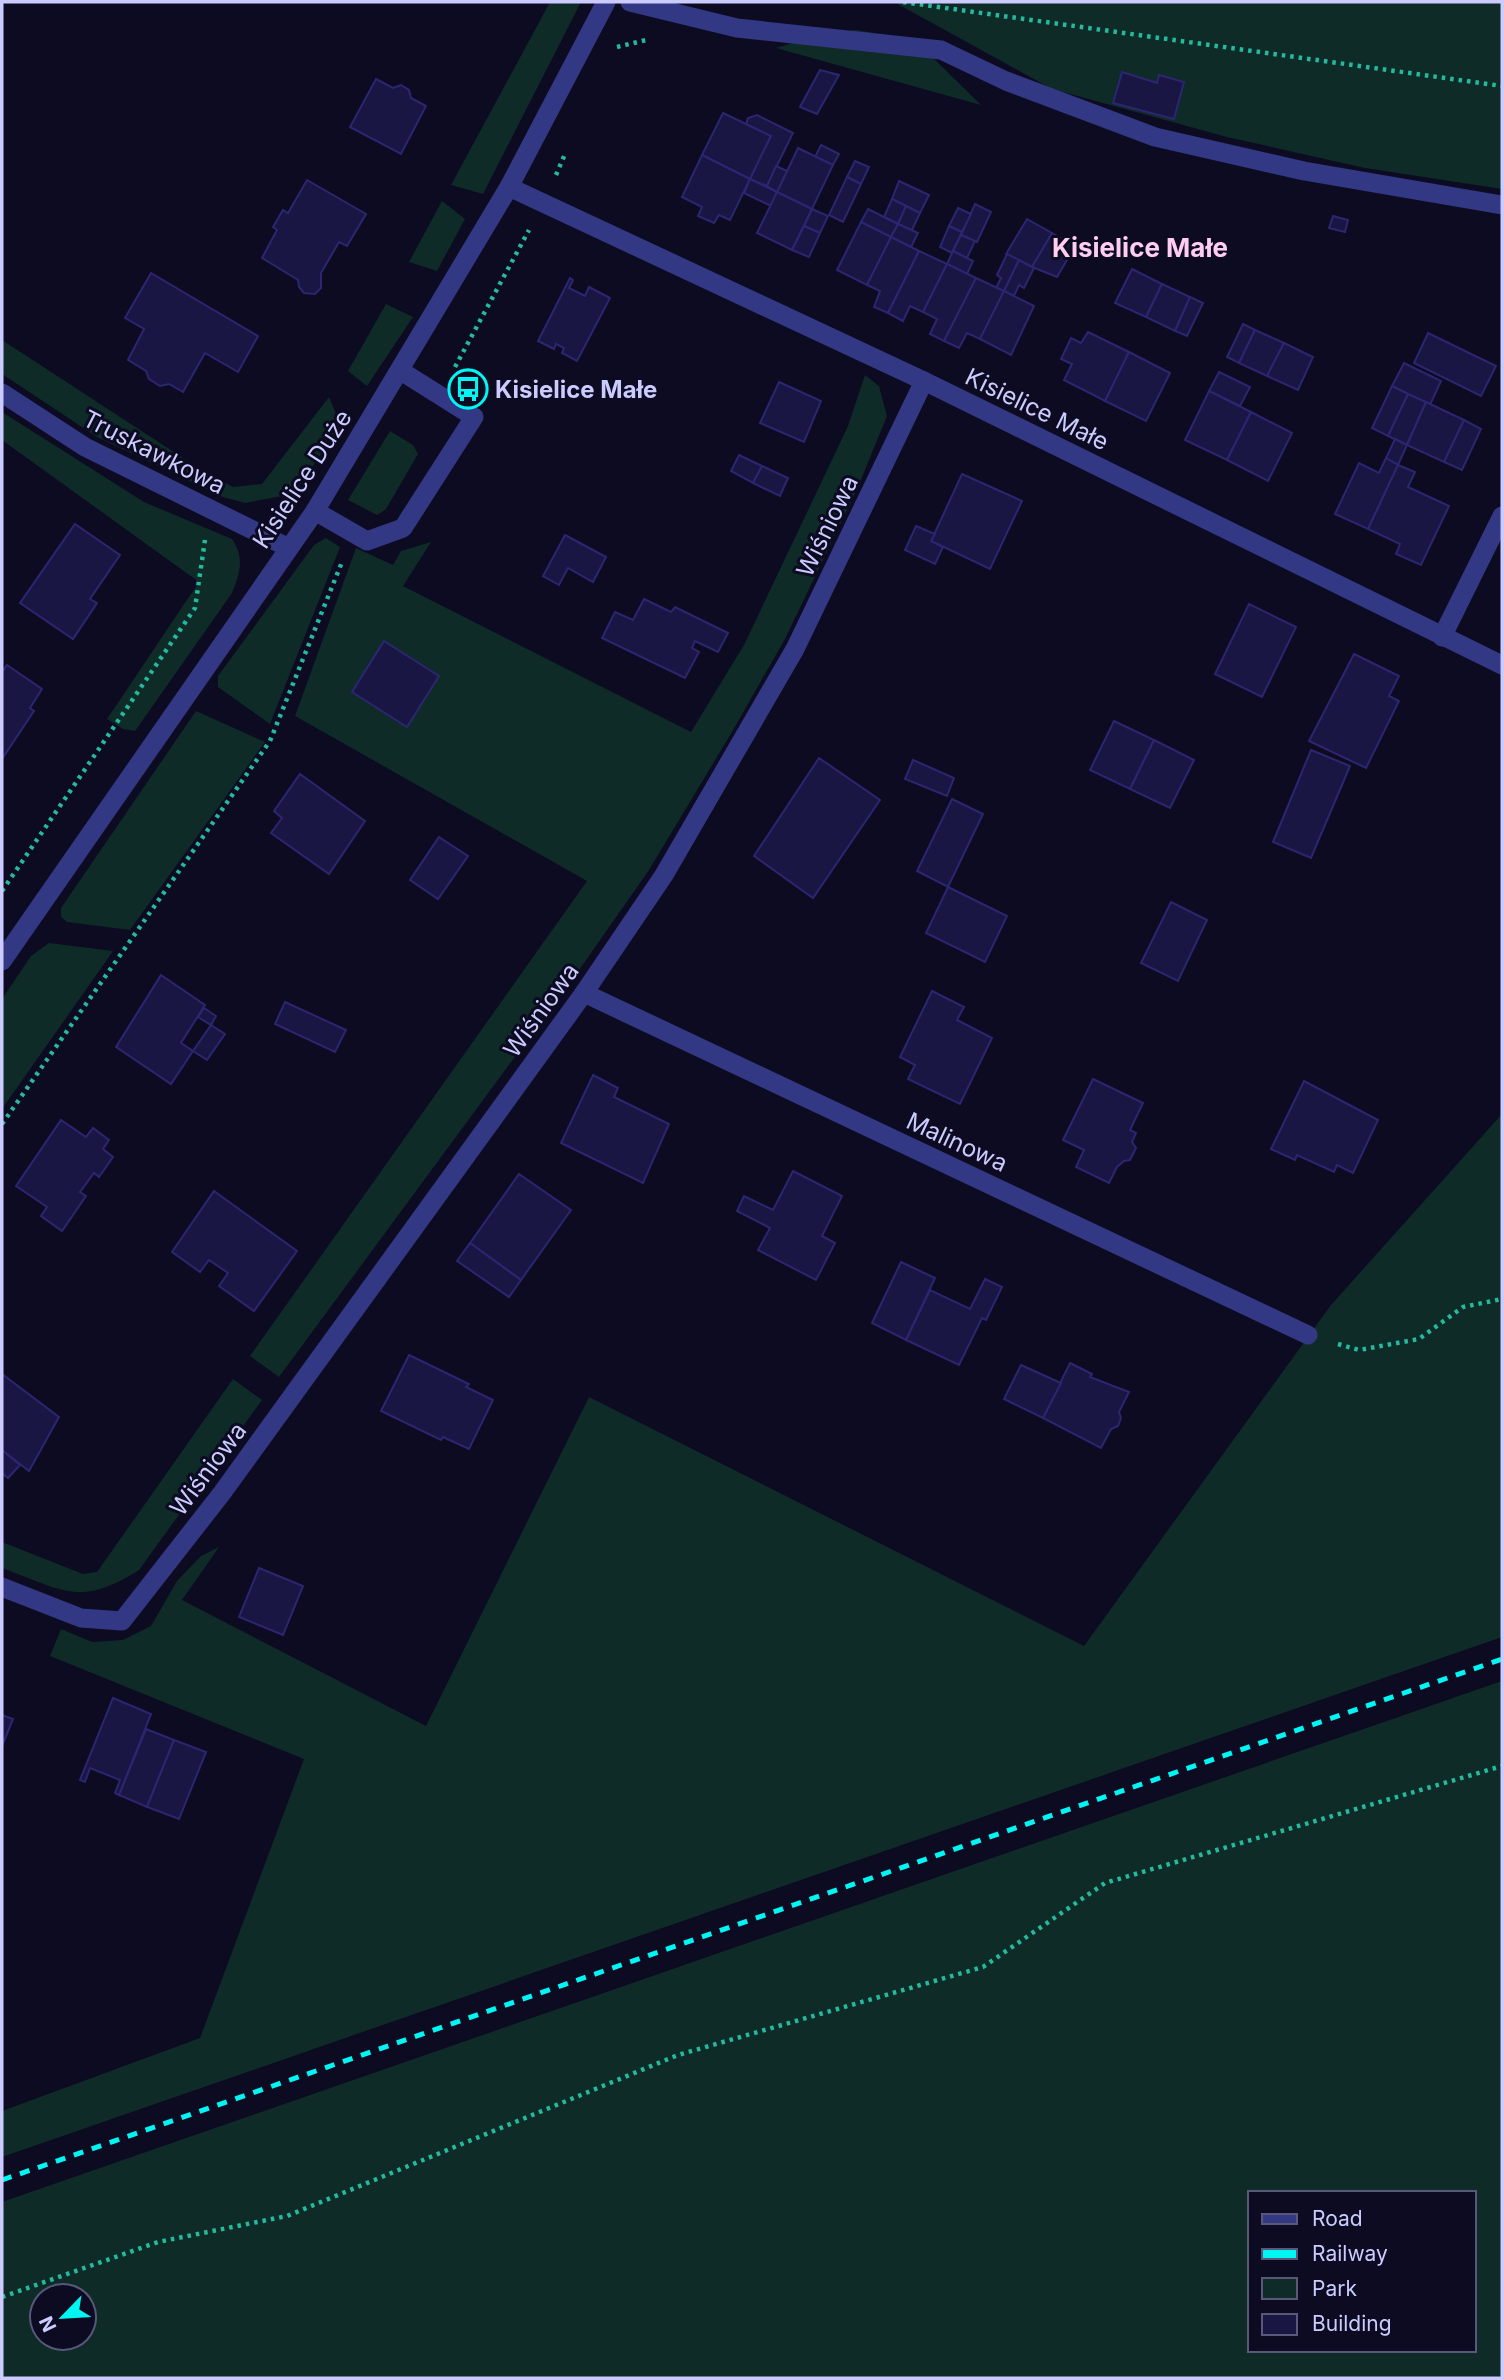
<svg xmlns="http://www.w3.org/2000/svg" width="1504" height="2380" font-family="Inter,sans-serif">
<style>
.green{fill:#0e2b27;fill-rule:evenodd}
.building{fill:#1a1643;stroke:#2c2671;stroke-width:2}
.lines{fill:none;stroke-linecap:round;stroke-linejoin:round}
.path{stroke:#24ba9f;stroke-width:4.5;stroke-dasharray:3.5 5;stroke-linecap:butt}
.service{stroke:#323883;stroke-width:19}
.minor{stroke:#323883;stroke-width:19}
.tertiary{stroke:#323883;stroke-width:19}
.rail{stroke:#00f6f2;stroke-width:5;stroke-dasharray:10 9;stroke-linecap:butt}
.labels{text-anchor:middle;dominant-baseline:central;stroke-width:6;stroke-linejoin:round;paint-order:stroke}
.poi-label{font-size:24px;font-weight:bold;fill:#cbcbff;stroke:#0c0b21;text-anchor:start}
.street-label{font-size:24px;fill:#cbcbff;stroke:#0c0b21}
.neighbourhood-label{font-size:26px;font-weight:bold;fill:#ffcdf2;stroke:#0c0b21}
</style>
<rect width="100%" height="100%" fill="#0c0b21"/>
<g class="green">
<polygon points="550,2 581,2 483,194 451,185"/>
<polygon points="894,2 1502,2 1502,189 1365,168 1227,137 1052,89"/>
<polygon points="856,30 893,36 921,46 981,105 776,48 826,33"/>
<polygon points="442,201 465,219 437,271 409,262"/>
<polygon points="386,304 413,317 367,386 348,371"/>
<polygon points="2,340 203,471 233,487 262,484 329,397 341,426 293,494 245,503 223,497 97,437 2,374"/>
<polygon points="865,375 879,386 887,416 858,487 785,639 732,732 649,870 584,963 279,1377 250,1356 587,881 295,716 356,548 393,565 401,551 431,542 403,586 691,732 744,645 848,426"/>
<path d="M 2,412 L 144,502 L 232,539 C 245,558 240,573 232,593 L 135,731 L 123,729 L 107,719 L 199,582 L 2,440 Z"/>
<polygon points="390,431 413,445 418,454 386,509 377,515 348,500"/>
<polygon points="326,538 340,547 270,724 218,687 218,676 314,545"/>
<polygon points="196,711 265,742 130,930 67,922 61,917 61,908"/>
<polygon points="49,943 113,951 2,1109 2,999 31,956"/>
<polygon points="1502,1114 1502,1637 2,2157 2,2111 200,2038 304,1759 50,1656 61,1629 92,1642 123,1640 151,1626 177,1581 201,1556 219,1547 182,1600 426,1726 589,1397 1084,1646 1331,1305"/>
<path d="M 233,1379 L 262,1400 L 139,1570 C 79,1608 63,1590 2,1568 L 2,1542 L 83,1574 L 97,1572 Z"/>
<path d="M 1502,1681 L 1502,2378 L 2,2378 L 2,2202 ZM 1250,2193 L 1474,2193 L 1474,2350 L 1250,2350 ZM 84,2296 L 84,2338 L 42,2338 L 42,2296 Z"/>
</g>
<g class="building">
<polygon points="820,70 839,75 817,114 800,107"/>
<polygon points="1122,72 1157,83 1159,75 1184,82 1174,119 1113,103"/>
<polygon points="376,79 393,88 401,85 409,90 411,98 426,106 401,154 350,127"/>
<polygon points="723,113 771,136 750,179 702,155"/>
<polygon points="757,115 793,133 767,186 750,179 771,136 746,124 748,118"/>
<polygon points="821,145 839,154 833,165 815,157"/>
<polygon points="798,148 833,165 812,209 777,192"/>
<polygon points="702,155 750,179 730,220 719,215 714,223 698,216 702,207 682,197"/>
<polygon points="855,161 869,167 861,184 847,177"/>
<polygon points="776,166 787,171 777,192 767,186"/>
<polygon points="847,177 861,184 843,222 829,215"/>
<polygon points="750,179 777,192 771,206 744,193"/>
<polygon points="307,180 366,214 347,246 339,242 321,273 321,288 315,294 304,293 299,287 298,280 262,258 277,230 273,227 283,210 288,213"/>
<polygon points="899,181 929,195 920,213 892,199"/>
<polygon points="777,192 812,209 792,250 757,233"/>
<polygon points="892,199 906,206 898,224 884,217"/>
<polygon points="975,204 991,212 977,242 961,235"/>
<polygon points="906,206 920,213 912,230 898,224"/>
<polygon points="958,208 971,214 962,232 949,226"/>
<polygon points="812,209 828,216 820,233 804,226"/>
<polygon points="868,209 898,224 891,237 861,222"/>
<polygon points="1333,216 1348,220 1345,232 1329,228"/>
<polygon points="1027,219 1052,233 1032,267 1006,254"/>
<polygon points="861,222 891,237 867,285 837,270"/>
<polygon points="898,224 918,233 911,247 891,237"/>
<polygon points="804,226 820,233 809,257 792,250"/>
<polygon points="949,226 962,232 952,253 940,247"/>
<polygon points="1052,233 1075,246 1057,277 1032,267"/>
<polygon points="961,235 975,241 967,258 953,251"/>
<polygon points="891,237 919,251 888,313 874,307 880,291 867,285"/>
<polygon points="919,251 947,264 923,312 910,306 903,321 888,313"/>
<polygon points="953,251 973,261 967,274 947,264"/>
<polygon points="1007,254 1019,260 1004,291 996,288 1001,278 997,275"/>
<polygon points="1019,260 1034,268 1024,288 1019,285 1014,296 1004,291"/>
<polygon points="947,264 976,278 944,341 930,334 937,319 923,312"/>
<polygon points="1132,269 1162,284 1146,317 1115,303"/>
<polygon points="151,273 258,336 238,372 205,353 183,392 169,384 160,386 149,379 146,371 128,360 144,329 125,318"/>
<polygon points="570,278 573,280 569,288 585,296 589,287 610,298 577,361 562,353 564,348 556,344 554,349 538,341"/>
<polygon points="976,278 1004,291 980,339 967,333 959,348 944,341"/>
<polygon points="1162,284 1190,297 1175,331 1146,317"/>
<polygon points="1004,291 1034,306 1011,355 980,339"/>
<polygon points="1190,297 1203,303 1187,336 1175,331"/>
<polygon points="1243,324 1255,330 1239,363 1227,357"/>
<polygon points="1255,330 1284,343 1267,376 1239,363"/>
<polygon points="1088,332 1129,352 1105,401 1064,380 1072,364 1061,359 1071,338 1081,343"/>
<polygon points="1428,333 1496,366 1481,396 1414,363"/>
<polygon points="1284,343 1313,357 1298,390 1267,376"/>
<polygon points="1129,352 1170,373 1146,421 1105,401"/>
<polygon points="1404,363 1441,381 1430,405 1392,386"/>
<polygon points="1219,372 1250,387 1240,406 1209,391"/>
<polygon points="779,382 821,401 804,442 760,423"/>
<polygon points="1392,386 1408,394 1388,436 1372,428"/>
<polygon points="1209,391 1251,412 1227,460 1185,440"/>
<polygon points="1408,394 1426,402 1407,445 1388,436"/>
<polygon points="1426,402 1464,420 1444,462 1407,445"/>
<polygon points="1251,412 1292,433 1268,481 1227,460"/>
<polygon points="1464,420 1481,429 1462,470 1444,462"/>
<polygon points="1395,439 1407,445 1398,465 1386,458"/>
<polygon points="739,455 762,466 753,483 731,471"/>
<polygon points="1386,458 1398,465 1368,529 1335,514 1359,463 1379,473"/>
<polygon points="1398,465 1415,472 1408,487 1449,506 1421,565 1396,554 1400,544 1368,529"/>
<polygon points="762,466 788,478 780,496 753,483"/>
<polygon points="962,474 1022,501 990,569 931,541"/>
<polygon points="75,524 120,555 90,599 97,603 73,639 20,603"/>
<polygon points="916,526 935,534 931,541 943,547 935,564 905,550"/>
<polygon points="565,535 606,557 593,582 568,568 559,585 543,576"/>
<polygon points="644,599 671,612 675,607 728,633 718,652 695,641 692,648 699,652 685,678 602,638 615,612 633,620"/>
<polygon points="1249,604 1296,627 1262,697 1215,674"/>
<polygon points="384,641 439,676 407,727 352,692"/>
<polygon points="1354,654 1399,676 1389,696 1399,701 1366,768 1309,741"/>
<polygon points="7,665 42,689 30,708 34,711 2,759 2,672"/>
<polygon points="1114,721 1154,740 1130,789 1090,770"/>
<polygon points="1154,740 1194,760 1170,808 1130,789"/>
<polygon points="1311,750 1350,766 1311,858 1273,842"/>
<polygon points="819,758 880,800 813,898 754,856"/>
<polygon points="913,760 954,778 947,796 905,779"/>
<polygon points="300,774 365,821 329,874 271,833 282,818 274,811"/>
<polygon points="952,799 983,814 948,887 917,871"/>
<polygon points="439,837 468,856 438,899 410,880"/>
<polygon points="948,887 1007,916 985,962 926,933"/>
<polygon points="1171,902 1207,920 1178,981 1141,963"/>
<polygon points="161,975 205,1005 181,1043 193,1051 171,1084 116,1047"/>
<polygon points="932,991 964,1007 957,1020 992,1038 960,1104 908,1079 915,1065 900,1057"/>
<polygon points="285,1002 346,1030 335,1052 275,1024"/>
<polygon points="204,1008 216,1016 211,1025 198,1017"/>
<polygon points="211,1025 225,1034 207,1060 193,1051"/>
<polygon points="593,1075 618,1088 614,1097 669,1124 643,1183 561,1143"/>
<polygon points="1093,1079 1143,1103 1130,1130 1136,1133 1132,1142 1136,1148 1130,1160 1124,1161 1117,1167 1109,1183 1076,1167 1084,1150 1063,1140"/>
<polygon points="1304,1081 1378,1120 1353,1173 1337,1165 1334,1172 1297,1155 1295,1160 1271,1149"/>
<polygon points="61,1120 86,1137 93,1128 109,1140 103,1149 113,1157 99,1177 94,1173 80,1192 86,1196 62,1231 41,1216 47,1207 16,1186"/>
<polygon points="793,1171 842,1196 822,1236 835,1243 816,1280 758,1250 770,1228 737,1211 744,1196 773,1210"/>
<polygon points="519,1174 571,1210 521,1280 470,1243"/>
<polygon points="214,1191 297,1251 254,1311 219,1286 228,1273 209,1260 200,1272 172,1252"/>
<polygon points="470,1243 521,1280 509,1297 457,1261"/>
<polygon points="901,1262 935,1278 906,1340 872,1323"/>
<polygon points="985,1279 1002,1287 986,1320 982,1318 959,1365 906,1340 930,1290 970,1309"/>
<polygon points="409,1355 469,1384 466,1387 493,1400 469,1449 443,1437 441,1440 381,1411"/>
<polygon points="1070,1363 1092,1374 1090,1377 1129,1392 1119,1412 1121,1418 1118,1426 1111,1429 1101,1448 1043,1418"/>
<polygon points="1021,1365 1061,1383 1043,1418 1004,1399"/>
<polygon points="2,1374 59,1417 29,1471 2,1450"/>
<polygon points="2,1450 20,1465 8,1478 2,1473"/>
<polygon points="259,1568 303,1586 283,1635 239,1617"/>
<polygon points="113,1698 151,1714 119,1795 115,1793 120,1780 90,1768 85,1782 80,1780"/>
<polygon points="2,1715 13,1719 2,1746"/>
<polygon points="146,1729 174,1740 147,1807 119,1795"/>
<polygon points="174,1740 206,1752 179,1819 147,1807"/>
</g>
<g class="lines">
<g class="path">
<polyline points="903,2 1502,86"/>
<polyline points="617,47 646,40"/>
<polyline points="556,175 565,154"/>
<polyline points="455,367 529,230"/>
<polyline points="2,891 195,608 205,540"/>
<polyline points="2,1124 270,741 342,562"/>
<polyline points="1338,1344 1359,1350 1419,1339 1463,1307 1502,1299"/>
<polyline points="2,2297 158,2242 287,2216 678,2055 983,1967 1105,1883 1502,1766"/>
</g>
<polyline class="service" points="315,511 367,541 403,528 474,417 401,371"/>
<g class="minor">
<polyline points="630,2 737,28 941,50 1006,81 1155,137 1304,171 1502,205"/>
<polyline points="509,187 924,381 1502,665"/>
<polyline points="2,393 85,447 287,547"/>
<polyline points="1442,637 1502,516"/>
<polyline points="584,993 1308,1335"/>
<polyline points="2,1587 81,1618 122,1621 222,1493 584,993 664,875 795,649 924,381"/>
</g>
<polyline class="tertiary" points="2,961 315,511 509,187 606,2"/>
<polyline class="rail" points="2,2180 1502,1659"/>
</g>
<defs>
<g id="bus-ring" transform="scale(2.0125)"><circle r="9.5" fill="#0c0b21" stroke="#00f6f2" stroke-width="1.5"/><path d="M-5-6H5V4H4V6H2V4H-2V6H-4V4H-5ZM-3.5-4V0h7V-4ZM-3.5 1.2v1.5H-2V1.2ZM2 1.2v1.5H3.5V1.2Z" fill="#00f6f2"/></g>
</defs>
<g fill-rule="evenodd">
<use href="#bus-ring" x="468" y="389"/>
</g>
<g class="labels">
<g class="poi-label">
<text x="495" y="389">Kisielice Małe</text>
</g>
<g class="street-label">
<text transform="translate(1037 409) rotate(26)">Kisielice Małe</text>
<text transform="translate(154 452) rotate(27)">Truskawkowa</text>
<text transform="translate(302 479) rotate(-57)">Kisielice Duże</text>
<text transform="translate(827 526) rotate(-64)">Wiśniowa</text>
<text transform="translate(541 1010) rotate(-54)">Wiśniowa</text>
<text transform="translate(957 1142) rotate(25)">Malinowa</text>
<text transform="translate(208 1469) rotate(-53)">Wiśniowa</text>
</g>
<g class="neighbourhood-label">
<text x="1140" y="247">Kisielice Małe</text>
</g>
</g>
<rect width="1504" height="2380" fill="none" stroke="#cbcbff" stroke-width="7"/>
<rect x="1248" y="2191" width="228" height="161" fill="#0c0b21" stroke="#58587a" stroke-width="2"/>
<rect x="1262" y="2214" width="35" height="10" fill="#323883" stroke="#58587a" stroke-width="2"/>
<text x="1312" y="2226" font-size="21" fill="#cbcbff">Road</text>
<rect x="1262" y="2249" width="35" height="10" fill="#00f6f2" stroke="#58587a" stroke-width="2"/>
<text x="1312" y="2261" font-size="21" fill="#cbcbff">Railway</text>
<rect x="1262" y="2278" width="35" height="21" fill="#0e2b27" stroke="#58587a" stroke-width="2"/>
<text x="1312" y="2296" font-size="21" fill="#cbcbff">Park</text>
<rect x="1262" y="2314" width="35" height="21" fill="#1a1643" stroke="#58587a" stroke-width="2"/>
<text x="1312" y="2331" font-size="21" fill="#cbcbff">Building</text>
<g transform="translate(63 2317) rotate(245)"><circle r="33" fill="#0c0b21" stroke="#58587a" stroke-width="2"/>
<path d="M0-5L12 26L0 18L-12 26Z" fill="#00f6f2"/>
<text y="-10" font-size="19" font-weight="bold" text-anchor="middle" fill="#cbcbff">N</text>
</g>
</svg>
